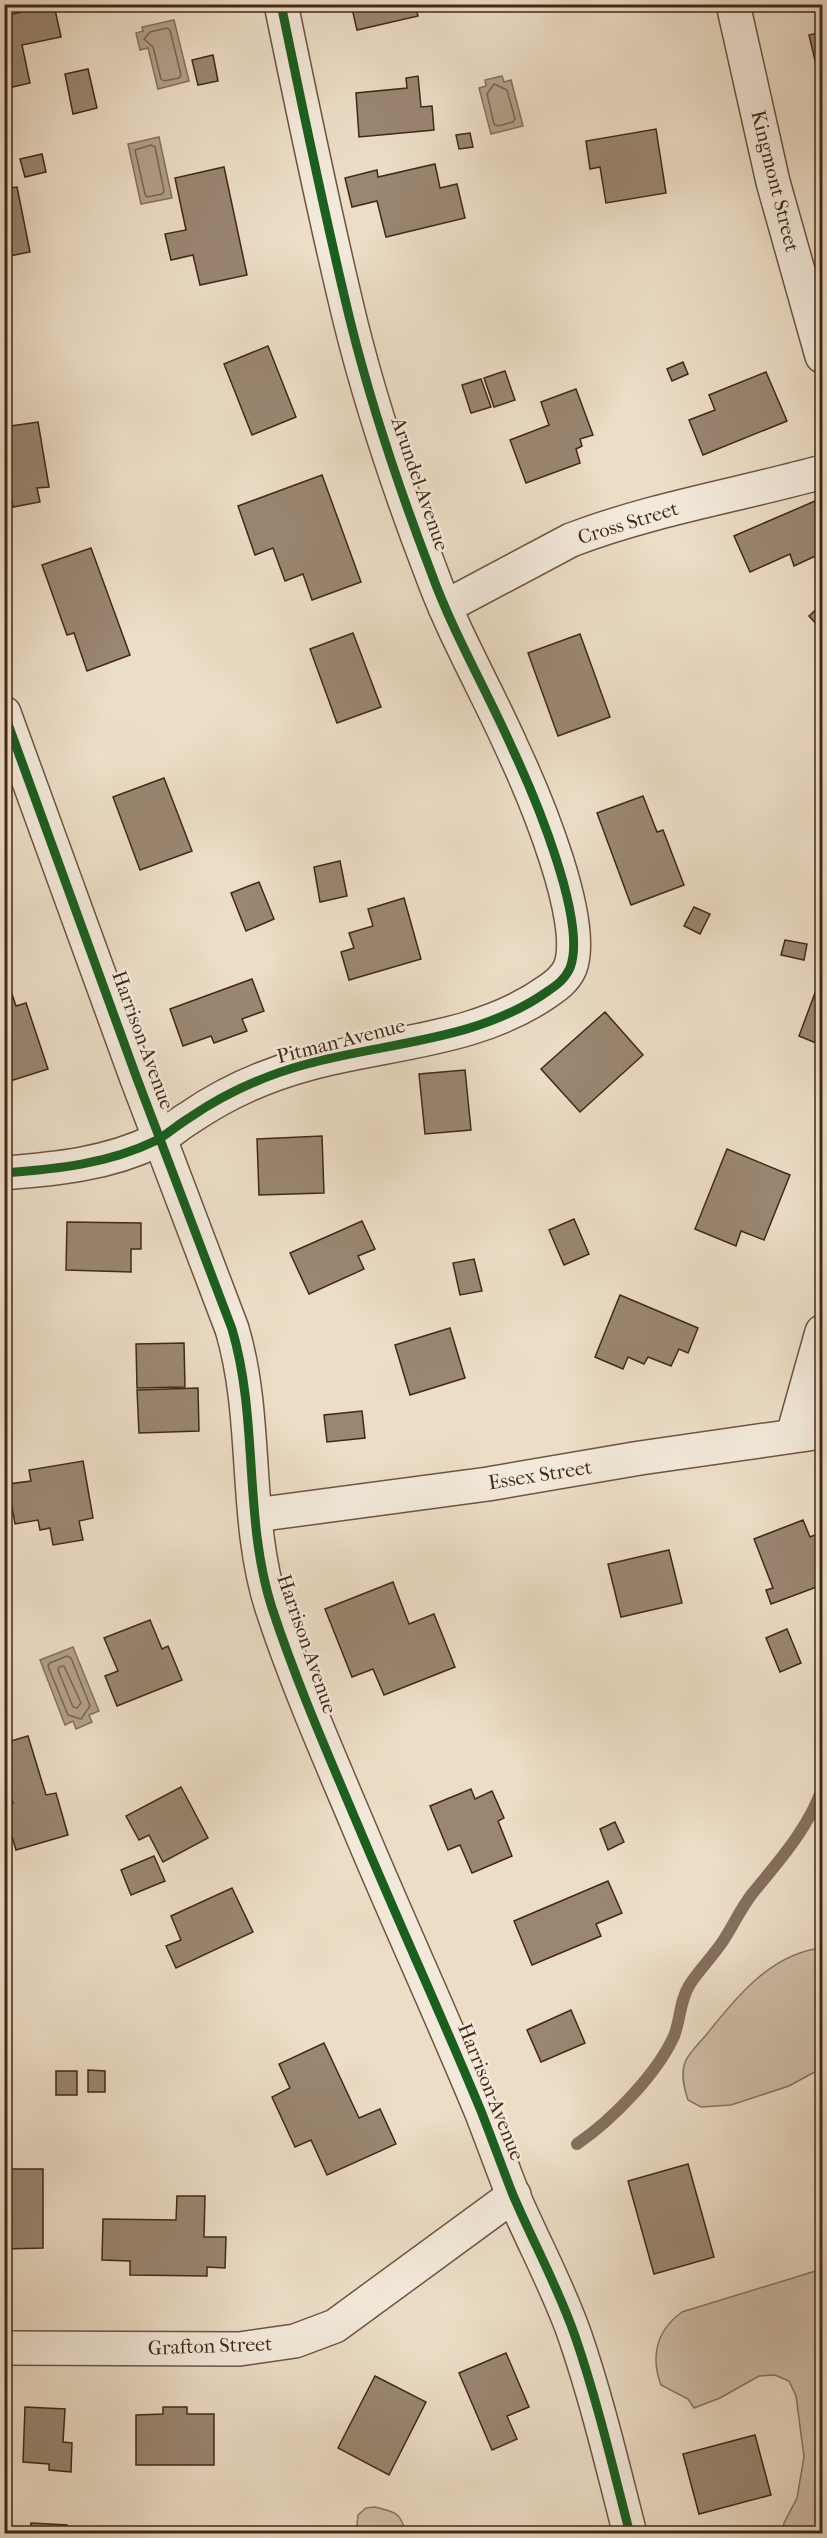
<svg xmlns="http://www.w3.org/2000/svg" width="827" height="2538" font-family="'IM FELL French Canon',serif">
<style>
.green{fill:#cfbea8;stroke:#88735f;stroke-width:1.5}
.water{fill:#b29f8a;stroke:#856f5c;stroke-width:1.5}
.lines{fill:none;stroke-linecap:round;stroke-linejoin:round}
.shore{stroke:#7a6450;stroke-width:1.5}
.stream{stroke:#856f5c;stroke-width:12}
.building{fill:#9a8672;stroke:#422816;stroke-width:1.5}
.street-casing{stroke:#6c5542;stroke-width:36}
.street{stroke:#f3e9da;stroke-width:33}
.cycleway-casing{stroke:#f3e9da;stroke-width:13}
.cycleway{stroke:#1b5e20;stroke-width:9}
.labels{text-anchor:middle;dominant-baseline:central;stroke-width:5;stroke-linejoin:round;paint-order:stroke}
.street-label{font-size:20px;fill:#422816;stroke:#f3e9da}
</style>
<rect width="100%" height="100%" fill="#ecddc6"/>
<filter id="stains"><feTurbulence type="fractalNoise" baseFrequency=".00333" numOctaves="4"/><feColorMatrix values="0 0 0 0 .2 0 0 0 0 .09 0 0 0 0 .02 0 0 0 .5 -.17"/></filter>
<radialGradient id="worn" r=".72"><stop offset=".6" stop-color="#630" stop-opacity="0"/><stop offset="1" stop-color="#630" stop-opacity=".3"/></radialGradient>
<g class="green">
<path d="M 822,1948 L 822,2068 L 789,2086 L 731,2105 L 701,2107 L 688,2100 C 684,2088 680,2073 686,2060 C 691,2051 700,2042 707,2034 C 736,1997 772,1953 822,1948 Z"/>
<path d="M 822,2269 L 822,2533 L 783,2533 L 784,2523 L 797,2498 L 804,2457 L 796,2396 L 789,2381 L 775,2375 L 759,2376 L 720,2398 L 694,2408 L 688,2399 L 661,2385 C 650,2356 657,2330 682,2312 Z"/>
<path d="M 375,2507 C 396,2512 400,2512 406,2533 L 356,2533 L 358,2515 L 366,2508 Z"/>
</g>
<g class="water">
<polygon points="174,20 189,81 158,89 148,48 140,50 136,33 143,31 142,27"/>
<polygon points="502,76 504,82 511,80 523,126 491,134 479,88 486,86 485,80"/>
<polygon points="159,137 172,198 141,204 128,144"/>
<polygon points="73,1647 99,1711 89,1715 92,1722 76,1729 73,1721 65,1725 40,1660"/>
</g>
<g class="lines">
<g class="shore">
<polygon points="167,28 170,30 181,75 179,78 164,81 161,79 153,47 144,39 150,32"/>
<polygon points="494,84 507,90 515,119 513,122 498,126 494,124 487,94"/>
<polygon points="151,145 155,147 164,191 162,194 147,197 145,194 135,150"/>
<polygon points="67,1656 71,1658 90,1706 81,1719 68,1715 48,1666 50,1663"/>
<polygon points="64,1666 81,1703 77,1708 73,1707 58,1670 59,1667"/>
</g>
<path class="stream" d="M 577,2144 C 612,2120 657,2074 674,2036 C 681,2018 679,2002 690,1984 C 700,1969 713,1956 723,1941 C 733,1926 741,1908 752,1894 C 778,1862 808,1829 822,1789"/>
</g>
<g class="building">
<polygon points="351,4 415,4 418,16 357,30"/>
<polygon points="54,5 61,37 22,45 30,83 4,89 4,16"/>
<polygon points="822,32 822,86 821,86 809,35"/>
<polygon points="213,55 218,81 198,85 192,60"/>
<polygon points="88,69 97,108 73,114 65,74"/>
<polygon points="418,76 421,107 432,106 434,130 359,137 356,93 407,88 406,78"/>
<polygon points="656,129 666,193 606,203 600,167 590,169 586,141"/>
<polygon points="470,133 473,147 459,149 456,135"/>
<polygon points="42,154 46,172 25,177 20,159"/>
<polygon points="435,164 440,188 457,184 465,218 386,237 377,201 352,207 345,178 377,170 378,177"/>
<polygon points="224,167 247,275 200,285 193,255 171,260 165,234 186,230 175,178"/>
<polygon points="17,187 30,252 4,257 4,189"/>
<polygon points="268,346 296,417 252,435 224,364"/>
<polygon points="683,362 688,374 672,381 667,369"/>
<polygon points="505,371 515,400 494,407 484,378"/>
<polygon points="766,372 787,421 703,455 689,420 715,410 709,395"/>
<polygon points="481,379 491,407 471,413 462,385"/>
<polygon points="576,389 593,435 580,439 582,446 576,449 580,463 526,483 510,440 549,425 541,402"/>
<polygon points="38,422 49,487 37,488 40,502 13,507 11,495 4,496 4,427"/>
<polygon points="322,475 361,582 312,600 303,574 285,581 273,548 255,555 238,506"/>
<polygon points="822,498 822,553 794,566 790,554 750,572 734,536"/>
<polygon points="91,548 130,655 87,671 74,633 67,635 42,565"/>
<polygon points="822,604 822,630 809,616"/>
<polygon points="353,633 381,707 337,723 310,649"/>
<polygon points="580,634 610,717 558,736 528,653"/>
<polygon points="164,778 192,851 140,870 113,797"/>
<polygon points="643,796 657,832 663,830 684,885 631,905 597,813"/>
<polygon points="340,861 347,896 320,902 314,867"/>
<polygon points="259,882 274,919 246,931 231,893"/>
<polygon points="404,898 421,959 349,980 341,952 354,948 349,933 373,926 368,909"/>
<polygon points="694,907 710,914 700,934 684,926"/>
<polygon points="785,940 807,944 804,960 781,955"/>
<polygon points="822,974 822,1032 820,1031 816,1043 799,1036"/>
<polygon points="252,979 264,1011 242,1019 247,1031 214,1043 211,1036 183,1046 170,1009"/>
<polygon points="8,982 16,1006 26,1003 48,1069 4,1083 4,983"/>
<polygon points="605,1012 643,1055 580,1112 541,1069"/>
<polygon points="465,1070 471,1130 425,1134 419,1074"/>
<polygon points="322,1136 324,1193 259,1195 257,1139"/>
<polygon points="727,1149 790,1175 764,1240 741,1231 736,1246 695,1229"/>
<polygon points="574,1219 589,1254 564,1265 549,1230"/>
<polygon points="362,1221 375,1249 358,1256 364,1269 309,1294 290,1253"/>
<polygon points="67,1222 141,1223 141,1249 131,1249 131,1272 66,1270"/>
<polygon points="474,1259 482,1291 460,1295 453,1263"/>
<polygon points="620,1295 698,1328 688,1353 679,1349 671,1366 648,1357 644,1364 628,1357 623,1369 595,1357"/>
<polygon points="450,1328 465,1378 410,1395 395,1345"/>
<polygon points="184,1343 185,1387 137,1388 136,1344"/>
<polygon points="198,1388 199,1431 139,1433 137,1390"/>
<polygon points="362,1411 365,1438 327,1442 324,1415"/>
<polygon points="83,1461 93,1518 79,1521 83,1540 53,1545 50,1528 40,1530 38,1520 15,1524 8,1484 31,1481 29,1470"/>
<polygon points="803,1520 810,1537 822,1532 822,1585 771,1604 766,1590 773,1588 754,1539"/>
<polygon points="669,1550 682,1603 621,1617 608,1564"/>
<polygon points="393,1582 409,1624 434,1614 455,1667 384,1695 373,1669 352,1677 325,1609"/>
<polygon points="150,1620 162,1649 168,1646 182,1680 117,1706 105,1676 118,1671 104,1638"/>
<polygon points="787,1629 801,1663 780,1672 766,1638"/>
<polygon points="28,1736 46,1795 56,1793 68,1835 16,1850 4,1810 4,1806 13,1803 4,1775 4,1743"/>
<polygon points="181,1787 208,1838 163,1862 149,1835 139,1840 126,1816"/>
<polygon points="471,1789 475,1799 492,1791 504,1818 498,1821 512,1856 472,1873 460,1845 448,1850 430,1806"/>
<polygon points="615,1822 624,1842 608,1850 600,1829"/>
<polygon points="154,1856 165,1881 131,1895 121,1870"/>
<polygon points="608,1881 622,1913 596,1924 601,1936 532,1965 514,1921"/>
<polygon points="232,1888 253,1932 176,1968 166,1946 181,1940 171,1916"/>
<polygon points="571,2010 585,2043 541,2062 527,2030"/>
<polygon points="324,2043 359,2118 380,2109 396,2144 327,2175 311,2140 295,2147 272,2097 290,2088 279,2064"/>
<polygon points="88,2070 105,2071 105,2092 88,2092"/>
<rect x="56" y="2071" width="21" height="24"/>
<polygon points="688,2164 714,2257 654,2274 628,2181"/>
<polygon points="4,2169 43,2169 43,2248 4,2249"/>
<polygon points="177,2196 205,2196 204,2237 226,2237 225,2268 207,2267 207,2276 130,2275 130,2261 102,2260 103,2219 176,2220"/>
<polygon points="506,2353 529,2407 507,2416 517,2439 492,2450 459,2373"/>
<polygon points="375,2376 426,2402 389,2475 338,2448"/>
<polygon points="25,2407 65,2409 63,2442 72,2443 71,2472 49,2470 49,2464 23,2462"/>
<polygon points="163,2407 187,2407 187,2414 214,2414 214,2465 136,2465 136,2415 163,2414"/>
<polygon points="755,2435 771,2495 699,2514 683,2454"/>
<polygon points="31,2523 67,2525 66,2534 30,2534"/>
</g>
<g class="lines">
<g class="street-casing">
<g id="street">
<polyline points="733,4 773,182 822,356"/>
<path d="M 445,607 L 571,540 C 652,509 739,495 822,472"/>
<path d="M 4,713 L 136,1076 L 232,1329 C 259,1420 243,1518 272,1608 C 296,1681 327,1752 357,1823 C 397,1919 441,2014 481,2111 C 492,2139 502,2167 513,2195 C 533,2242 558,2287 575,2336 C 597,2400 613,2468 630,2534"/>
<path d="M 4,1173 C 56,1169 108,1164 155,1141 C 167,1135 177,1125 189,1118 C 224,1094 266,1075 307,1064 C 387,1042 478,1041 548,991 C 557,985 565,979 570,968 C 588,922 534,795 513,750 C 487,691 453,633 431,572 C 400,491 372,408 351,324 C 325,218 303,111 281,4"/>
<polyline points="793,1435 822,1332"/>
<polyline points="256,1515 488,1484 640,1458 822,1432"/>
<polyline points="4,2348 239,2349 295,2341 335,2326 514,2195"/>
</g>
</g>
<use href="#street" class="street"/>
<g class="cycleway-casing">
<g id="cycleway">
<path d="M 4,713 L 136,1076 L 232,1329 C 259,1420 243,1518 272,1608 C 296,1681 327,1752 357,1823 C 397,1919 441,2014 481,2111 C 492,2139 502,2167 513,2195 C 533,2242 558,2287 575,2336 C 597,2400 613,2468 630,2534"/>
<path d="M 4,1173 C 56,1169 108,1164 155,1141 C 167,1135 177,1125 189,1118 C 224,1094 266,1075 307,1064 C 387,1042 478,1041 548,991 C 557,985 565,979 570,968 C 588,922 534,795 513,750 C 487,691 453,633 431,572 C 400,491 372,408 351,324 C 325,218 303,111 281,4"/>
</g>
</g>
<use href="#cycleway" class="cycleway"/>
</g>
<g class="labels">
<g class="street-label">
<text transform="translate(775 181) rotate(76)">Kingmont Street</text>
<text transform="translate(420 484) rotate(71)">Arundel Avenue</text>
<text transform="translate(628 523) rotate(-17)">Cross Street</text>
<text transform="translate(143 1040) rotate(70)">Harrison Avenue</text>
<text transform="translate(341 1041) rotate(-14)">Pitman Avenue</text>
<text transform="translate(540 1475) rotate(-9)">Essex Street</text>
<text transform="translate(307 1644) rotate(71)">Harrison Avenue</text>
<text transform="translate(491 2092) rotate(68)">Harrison Avenue</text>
<text transform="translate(210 2346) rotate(-2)">Grafton Street</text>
</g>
</g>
<rect width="827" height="2538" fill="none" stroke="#ecddc6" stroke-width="24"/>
<rect x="6" y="6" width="815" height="2526" fill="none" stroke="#422816" stroke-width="3"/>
<rect x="12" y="12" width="803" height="2514" fill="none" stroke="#422816" stroke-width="1.5"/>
<rect width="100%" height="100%" filter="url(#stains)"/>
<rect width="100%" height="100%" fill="url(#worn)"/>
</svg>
